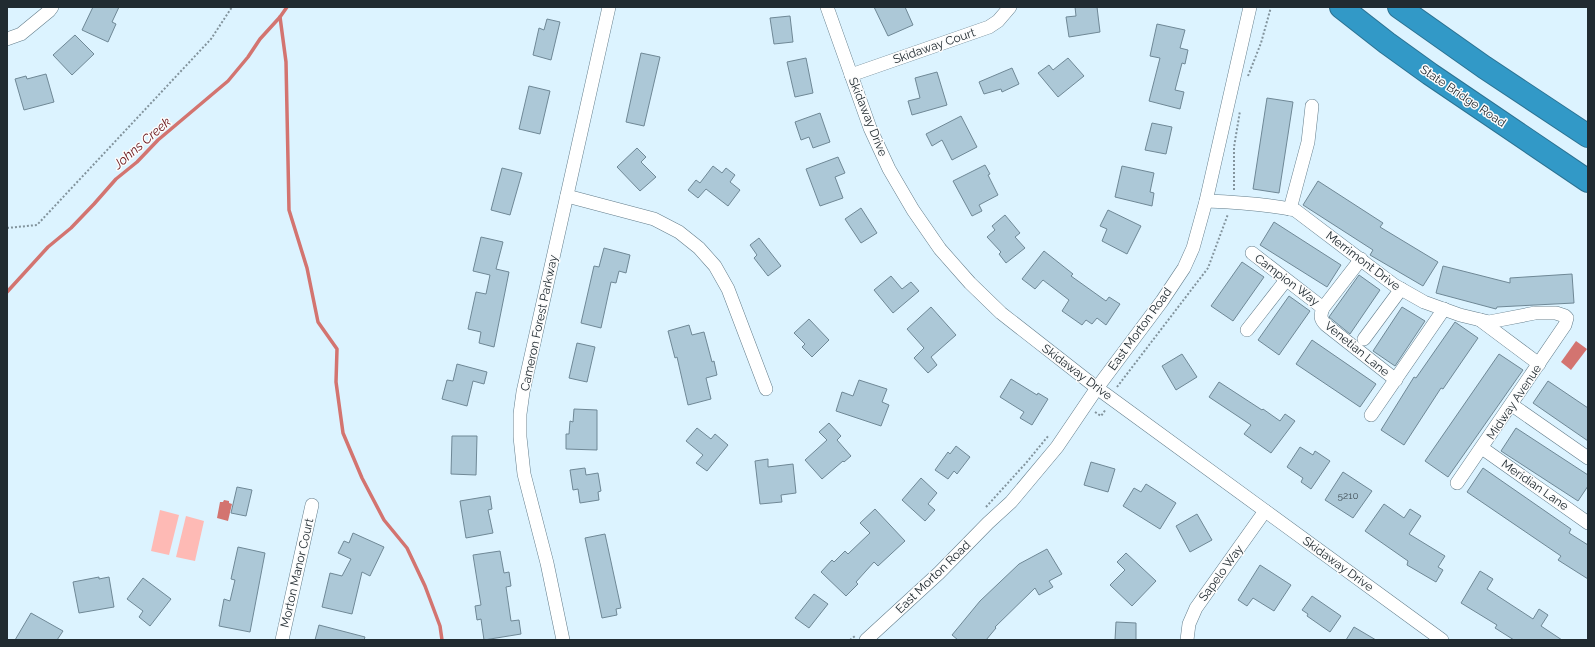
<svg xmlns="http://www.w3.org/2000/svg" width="1595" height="647" font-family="Raleway,sans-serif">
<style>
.green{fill:#febab5}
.water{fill:#d37470}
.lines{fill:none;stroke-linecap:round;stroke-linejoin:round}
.stream{stroke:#d37470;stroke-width:3.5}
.building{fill:#acc8d7;stroke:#6f8896}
.street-casing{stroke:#637d8b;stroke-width:14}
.highway-casing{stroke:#2c7292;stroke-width:24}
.path{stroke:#82939c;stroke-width:2;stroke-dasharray:2 2;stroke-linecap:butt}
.street{stroke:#fff;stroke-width:13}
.highway{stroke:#3299c7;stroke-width:22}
.labels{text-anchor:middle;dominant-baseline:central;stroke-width:3;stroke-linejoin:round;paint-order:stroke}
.number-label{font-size:10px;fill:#44525a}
.street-label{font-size:12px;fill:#212b31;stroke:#fcfcfc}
.water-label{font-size:13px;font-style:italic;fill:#691217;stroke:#fcfcfc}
</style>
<rect width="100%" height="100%" fill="#dcf3ff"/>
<g class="green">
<polygon points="160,510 179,515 169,555 151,551"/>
<polygon points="186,516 204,521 195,561 176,557"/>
</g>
<g class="water">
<polygon points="1576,341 1587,349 1571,370 1561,362"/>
<polygon points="224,500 229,501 229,503 232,504 228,521 217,518 220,502 223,502"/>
</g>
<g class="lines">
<g class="stream">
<polyline points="280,17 286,62 289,210 307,268 318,322 337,349 336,382 343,433 362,478 384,520 407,548 425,586 440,626 442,640"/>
<polyline points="7,292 48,247 71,228 94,204 116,179 137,162 158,140 228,81 248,57 260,39 280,17 287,7"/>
</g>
</g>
<g class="building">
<polygon points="93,7 119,7 112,22 116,24 108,42 82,30"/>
<polygon points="874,7 905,7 913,25 888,36"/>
<polygon points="1075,7 1097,7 1100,32 1069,37 1066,17 1076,16"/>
<polygon points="790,16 793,42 774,44 770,18"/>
<polygon points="547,19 560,22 551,60 533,55 539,28 544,30"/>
<polygon points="1157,24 1185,30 1180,48 1188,50 1185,64 1182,63 1175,90 1184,92 1180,109 1149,101 1160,58 1150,56"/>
<polygon points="75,35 94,54 72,75 53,55"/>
<polygon points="641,53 660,57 644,126 626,122"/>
<polygon points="806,58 813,93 795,97 787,62"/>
<polygon points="1068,58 1084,76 1058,97 1038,73 1049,65 1053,70"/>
<polygon points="1012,68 1019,84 1002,92 1001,89 984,94 979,82"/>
<polygon points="937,72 947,105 912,115 908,101 920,98 915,78"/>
<polygon points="46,74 54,102 24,110 15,79 26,76 27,79"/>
<polygon points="529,86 550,91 540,134 519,129"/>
<polygon points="1267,98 1293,102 1279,193 1253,189"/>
<polygon points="820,113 830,142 813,148 809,137 801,140 795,122"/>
<polygon points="961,116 977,147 952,160 942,140 932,146 926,134"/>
<polygon points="1152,123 1172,127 1166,154 1145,150"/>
<polygon points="637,148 646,157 641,162 656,177 640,191 617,167"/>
<polygon points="838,157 845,173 835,177 843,198 820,206 806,169"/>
<polygon points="985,165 990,174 988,175 998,195 979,205 982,211 972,216 953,181"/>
<polygon points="713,166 722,173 726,168 735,175 730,182 740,190 728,206 706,189 698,198 688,190 696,180 700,183"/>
<polygon points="1122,166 1154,173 1150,192 1154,193 1152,206 1115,197"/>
<polygon points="502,168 522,173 510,215 491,210"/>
<polygon points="1318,181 1383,223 1380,227 1438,262 1423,286 1370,255 1373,250 1303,205"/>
<polygon points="861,208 877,233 861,243 845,219"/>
<polygon points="1108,210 1141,226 1127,254 1102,241 1107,229 1100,226"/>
<polygon points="1005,215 1020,233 1015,237 1025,248 1006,263 999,254 1001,252 987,237 995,230 992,226"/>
<polygon points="1274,222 1341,265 1327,287 1260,245"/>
<polygon points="481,237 503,242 496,269 509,272 494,347 479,343 481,332 468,329 476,292 486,294 490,275 473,271"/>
<polygon points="759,238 781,266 768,276 754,258 757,255 750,245"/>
<polygon points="604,248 630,255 626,273 619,271 616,283 611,282 601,328 581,323 594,266 599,267"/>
<polygon points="1044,251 1073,274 1071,276 1106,301 1109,297 1120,304 1106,325 1097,318 1092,324 1086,320 1082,325 1062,311 1069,300 1043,280 1035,289 1022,279"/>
<polygon points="1242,262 1264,277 1233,321 1211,306"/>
<polygon points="1443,266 1510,283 1510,278 1572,274 1574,303 1497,307 1496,309 1436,293"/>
<polygon points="1359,275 1380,290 1350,334 1329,317"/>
<polygon points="891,276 902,289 911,282 919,291 893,313 874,290"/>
<polygon points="1289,296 1310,311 1279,355 1258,340"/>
<polygon points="931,307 956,335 931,357 937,365 928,373 914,358 924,348 907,329"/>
<polygon points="1402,307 1425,321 1395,366 1373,351"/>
<polygon points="809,319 829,340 812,357 802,347 805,344 794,333"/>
<polygon points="1455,322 1478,338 1443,389 1441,388 1404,445 1381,430 1414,377 1416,378"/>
<polygon points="689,325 692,335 704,332 712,362 714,361 717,375 706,378 711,399 688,405 677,357 675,358 668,331"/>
<polygon points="1312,340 1376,384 1360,407 1296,364"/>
<polygon points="577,343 595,347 587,382 569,378"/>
<polygon points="1182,354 1197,377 1176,390 1162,366"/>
<polygon points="1499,354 1523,370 1448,477 1425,461"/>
<polygon points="457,364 487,372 484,384 473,381 467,406 442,399 447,380 453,381"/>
<polygon points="1011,379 1037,395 1038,393 1048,399 1032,425 1020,418 1024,412 1000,397"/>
<polygon points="859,380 887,389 882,402 889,405 881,426 836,411 842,392 853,396"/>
<polygon points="1548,381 1588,408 1588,441 1533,403"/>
<polygon points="1219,382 1262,410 1263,409 1280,421 1285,414 1295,421 1271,453 1244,434 1251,425 1209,397"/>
<polygon points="574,409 597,410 597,450 566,449 566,434 569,434 570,421 573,422"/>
<polygon points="829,423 841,436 837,440 851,456 844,462 843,461 822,479 805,460 827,440 819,432"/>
<polygon points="697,428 711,439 715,434 728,445 707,471 696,463 703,455 686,441"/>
<polygon points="1516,428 1588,475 1588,486 1578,501 1501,451"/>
<polygon points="452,436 477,436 476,475 451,474"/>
<polygon points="956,446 970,457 957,474 954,471 948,479 935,470 948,452 950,454"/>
<polygon points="1300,447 1313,455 1315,451 1330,461 1311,489 1301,482 1303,478 1287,467"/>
<polygon points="768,459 768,467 793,464 796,493 781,495 782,502 760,504 755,461"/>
<polygon points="1091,462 1115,469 1108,492 1084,485"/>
<polygon points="585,468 586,475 598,473 601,491 598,492 599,500 580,503 578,489 573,490 570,470"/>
<polygon points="1483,468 1571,529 1569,533 1588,545 1588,579 1558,560 1561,556 1467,492"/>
<polygon points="1343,472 1372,491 1353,518 1325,500"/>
<polygon points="921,478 937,493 928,504 935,510 925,521 902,500"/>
<polygon points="1146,484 1176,503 1160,529 1123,506 1134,488 1141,492"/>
<polygon points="237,487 252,490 246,516 231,513"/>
<polygon points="490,496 492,509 488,510 493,533 466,538 460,501"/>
<polygon points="1384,504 1404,518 1410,509 1421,516 1409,534 1445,556 1438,567 1443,570 1436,582 1407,565 1408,561 1365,531"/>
<polygon points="875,509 905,541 878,566 874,562 856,582 858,584 846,596 821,572 832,560 834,562 845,551 848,554 870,533 860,523"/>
<polygon points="1197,514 1212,540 1190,552 1176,526"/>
<polygon points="353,533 384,547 370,576 362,572 352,614 322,607 330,573 342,576 351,559 338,553 344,541 349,543"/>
<polygon points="605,534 621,608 616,609 617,615 602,618 585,538"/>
<polygon points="238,547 265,553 250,632 219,626 224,599 230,601 235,580 231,579"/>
<polygon points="1047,549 1062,574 1049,581 1053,587 1039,595 1035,588 995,627 996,628 986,640 958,640 952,635 980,601 1019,564"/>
<polygon points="500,551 504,573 509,572 511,586 506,587 511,621 519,620 521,634 484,640 481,619 477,620 475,606 481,605 473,555"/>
<polygon points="1126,553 1156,581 1132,606 1110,585 1125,570 1117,562"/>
<polygon points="1260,565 1291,585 1274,611 1253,598 1247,606 1238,600"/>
<polygon points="1480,571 1493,579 1487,589 1533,619 1539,609 1548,615 1541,626 1562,640 1514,640 1495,628 1497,625 1461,603"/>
<polygon points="99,577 99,579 109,577 114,607 79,613 73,582"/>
<polygon points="143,578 171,599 150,626 139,617 143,611 127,599"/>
<polygon points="814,594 828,604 809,628 795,618"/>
<polygon points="1312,596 1341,616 1330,632 1307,616 1308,614 1302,610"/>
<polygon points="31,613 63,631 57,640 15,640"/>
<polygon points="1116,622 1136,623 1136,640 1115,640"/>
<polygon points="319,625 365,637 364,640 315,640"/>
<polygon points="1354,627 1376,640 1346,640"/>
</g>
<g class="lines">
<g class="street-casing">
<g id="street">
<polyline points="827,7 870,128 889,169 913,210 940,249 970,283 1001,313 1097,388 1442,640"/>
<polyline points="7,39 21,34 49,11 52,7"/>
<polyline points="851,75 989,27 998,21 1010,7"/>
<polyline points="567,196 654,219 679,232 699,248 715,266 728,289 766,389"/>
<path d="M 1206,201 C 1236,202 1266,204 1295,210 L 1394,285 L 1424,302 L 1460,315 L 1489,322 L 1535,313 L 1556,313 L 1565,316 L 1567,318 L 1565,325 L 1457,483"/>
<polyline points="1290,209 1308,142 1312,106"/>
<polyline points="1252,253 1323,308"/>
<path d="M 1361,259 L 1323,308 C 1320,316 1320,319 1326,325 L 1396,380"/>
<polyline points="1480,320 1539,364"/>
<polyline points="1247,330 1286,280"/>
<polyline points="1364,339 1401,289"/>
<polyline points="1512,405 1588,458"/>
<polyline points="1371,415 1444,309"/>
<polyline points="1482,448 1588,523"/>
<polyline points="282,640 312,505"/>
<polyline points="563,640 547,563 524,474 520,437 520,414 523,392 609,7"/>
<polyline points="866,640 939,573 988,523 1011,502 1057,447 1097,388 1162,301 1184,268 1193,248 1206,201 1250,7"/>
<polyline points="1187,640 1189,624 1196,608 1265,511"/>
</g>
</g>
<g class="highway-casing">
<g id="highway">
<polyline points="1341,7 1387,43 1430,74 1588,181"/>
<polyline points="1399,7 1484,67 1588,136"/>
</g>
</g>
<g class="path">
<polyline points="1248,76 1261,43 1271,7"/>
<polyline points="1234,190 1234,147 1240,111"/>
<polyline points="7,228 37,225 211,39 232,7"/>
<polyline points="1117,387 1208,268 1228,214"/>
<polyline points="1095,412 1101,416 1106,409"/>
<polyline points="986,507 1026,463 1049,435"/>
<polyline points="850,640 855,636"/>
</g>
<use href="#street" class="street"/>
<use href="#highway" class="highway"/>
</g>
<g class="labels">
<g class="number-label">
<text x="1348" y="495">5210</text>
</g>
<g class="street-label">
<text transform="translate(934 46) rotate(-19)">Skidaway Court</text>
<text transform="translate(1463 96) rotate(34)">State Bridge Road</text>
<text transform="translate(868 117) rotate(68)">Skidaway Drive</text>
<text transform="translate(1363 261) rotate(37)">Merrimont Drive</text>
<text transform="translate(1287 280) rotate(37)">Campion Way</text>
<text transform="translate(539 323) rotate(-78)">Cameron Forest Parkway</text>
<text transform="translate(1140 329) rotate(-54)">East Morton Road</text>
<text transform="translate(1357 349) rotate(39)">Venetian Lane</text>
<text transform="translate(1077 372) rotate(37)">Skidaway Drive</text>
<text transform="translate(1514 402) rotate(-56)">Midway Avenue</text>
<text transform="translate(1535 485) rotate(35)">Meridian Lane</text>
<text transform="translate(1338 564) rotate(36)">Skidaway Drive</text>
<text transform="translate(297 573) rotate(-77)">Morton Manor Court</text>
<text transform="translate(1221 573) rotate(-54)">Sapelo Way</text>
<text transform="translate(933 577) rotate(-44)">East Morton Road</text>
</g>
<g class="water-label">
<text transform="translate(142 143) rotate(-41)">Johns Creek</text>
</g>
</g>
<rect width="1595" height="647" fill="none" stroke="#212b31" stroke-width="16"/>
</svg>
